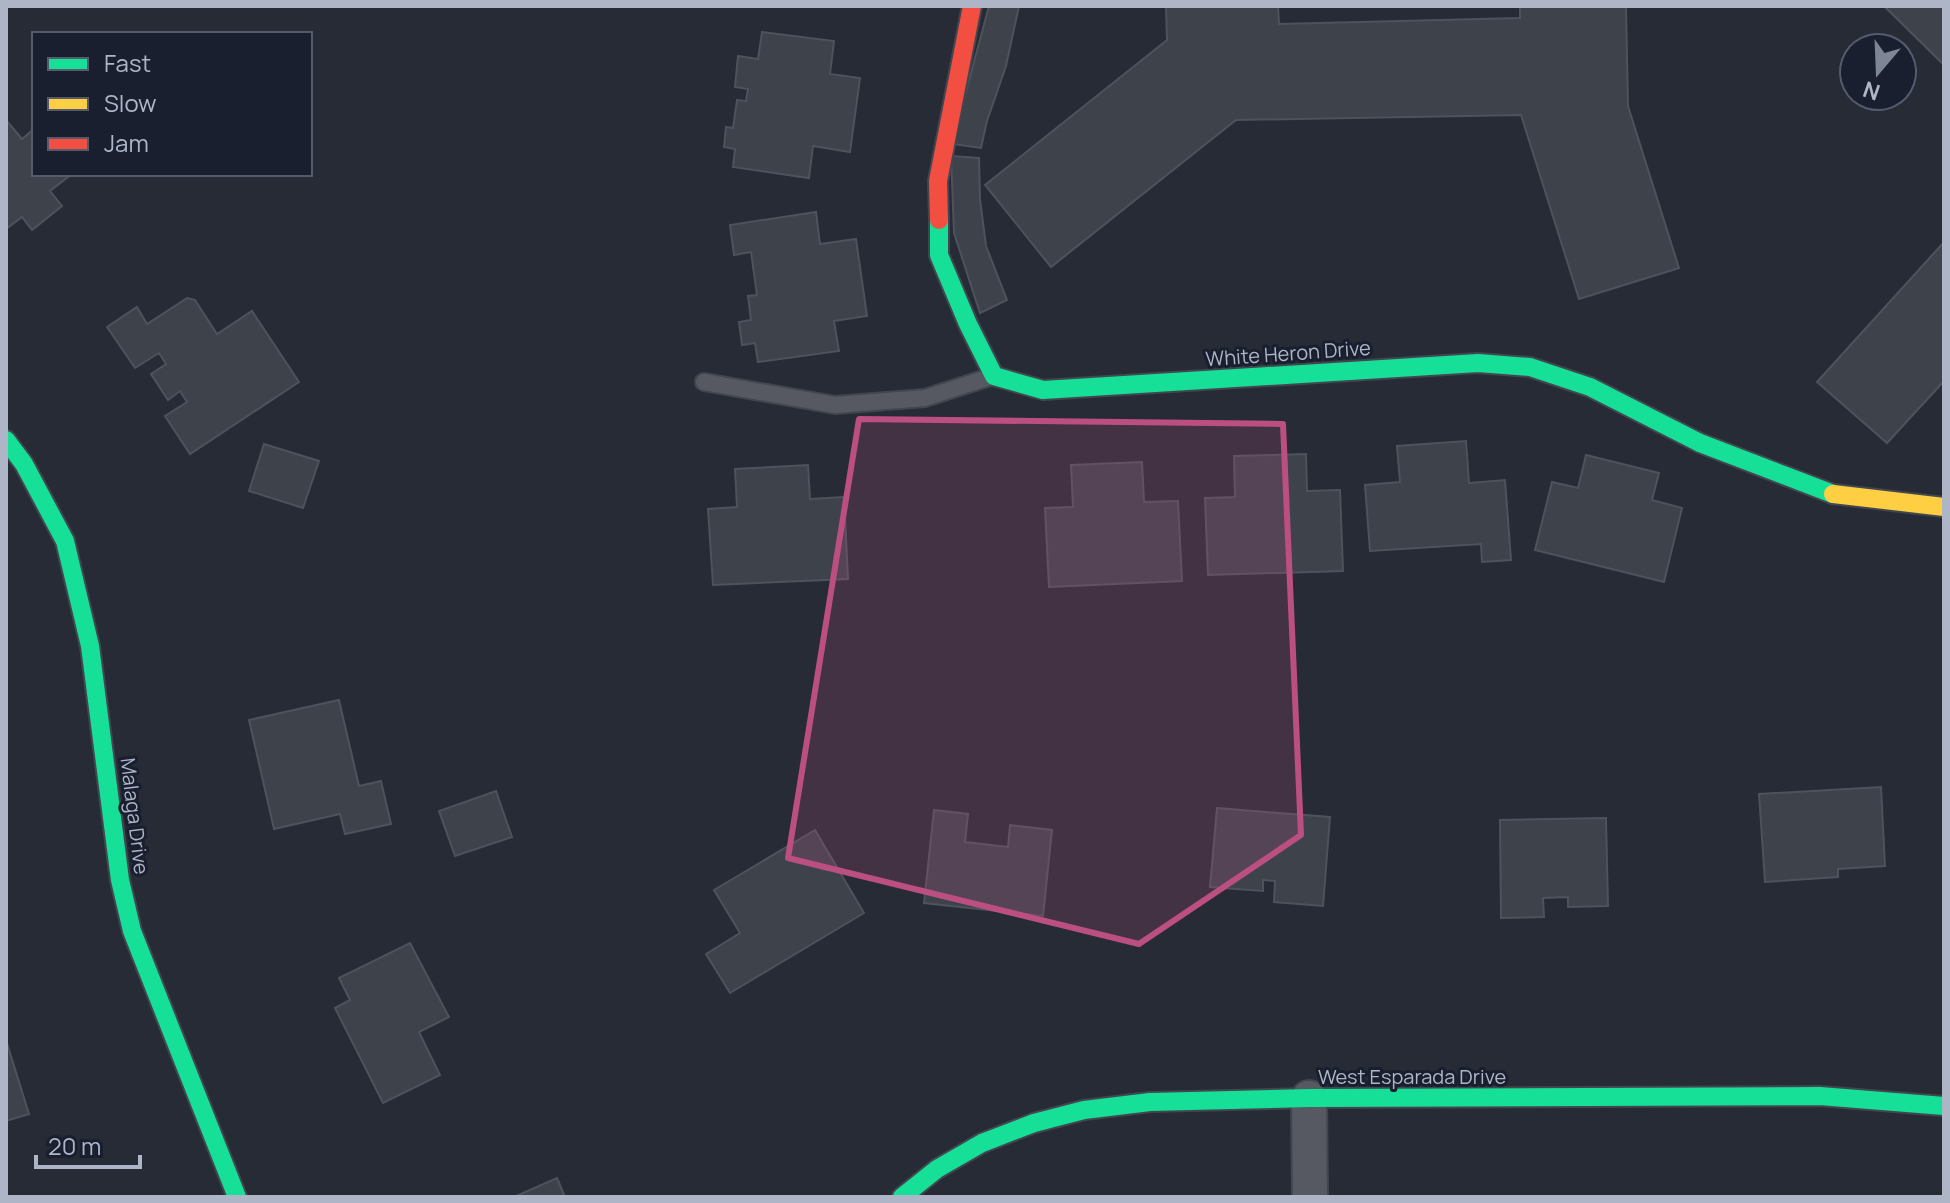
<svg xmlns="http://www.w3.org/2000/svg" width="1950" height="1203" font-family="Manrope,sans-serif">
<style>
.building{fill:#3d424b;stroke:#4d525d;stroke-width:2}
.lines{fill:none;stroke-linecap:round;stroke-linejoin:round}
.lane-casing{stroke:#42464e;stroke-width:20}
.street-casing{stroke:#42464e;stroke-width:38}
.fast-casing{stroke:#42464e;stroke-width:22}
.slow-casing{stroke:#42464e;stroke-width:22}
.jam-casing{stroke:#42464e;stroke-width:22}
.lane{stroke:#565962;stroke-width:16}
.street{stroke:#565962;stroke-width:34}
.fast{stroke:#16e098;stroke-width:18}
.slow{stroke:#ffcf43;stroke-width:18}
.jam{stroke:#f24e42;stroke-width:18}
.marked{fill:#bb4f81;fill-opacity:0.2;stroke:#bb4f81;stroke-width:6;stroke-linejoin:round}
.labels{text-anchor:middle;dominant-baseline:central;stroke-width:6;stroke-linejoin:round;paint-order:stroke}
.street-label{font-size:20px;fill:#aeb5c7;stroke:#191f2f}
</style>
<rect width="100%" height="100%" fill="#262b35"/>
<g class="building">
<polygon points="989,6 1019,6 1006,66 987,121 981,148 952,144"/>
<polygon points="1166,6 1278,6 1279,24 1520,18 1520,6 1626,6 1628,106 1679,268 1579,299 1521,115 1236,120 1051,267 985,185 1167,40"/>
<polygon points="1884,6 1944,6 1944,65"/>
<polygon points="762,32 834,41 830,74 860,78 850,152 813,146 809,178 733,167 735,149 724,147 726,127 733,128 737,100 746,101 748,89 735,87 738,56 758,59"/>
<polygon points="6,120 22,139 34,129 34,174 72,174 50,191 62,206 32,230 22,217 6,229"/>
<polygon points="951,156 979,158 980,199 986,246 1007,300 980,313 954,233"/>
<polygon points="816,212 820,244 856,239 867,316 834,321 839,351 758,362 755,343 742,345 739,322 751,320 748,296 757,295 751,252 734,255 730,225"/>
<polygon points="1944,242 1944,381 1887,443 1817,382"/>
<polygon points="187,298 195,300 217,334 252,311 299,382 190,454 165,416 187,402 180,391 168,400 151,374 166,364 159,353 135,368 107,327 137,307 147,324"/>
<polygon points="1466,441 1469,483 1505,480 1511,560 1482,562 1481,544 1370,551 1365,485 1400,482 1397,446"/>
<polygon points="264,444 319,461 303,508 249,491"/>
<polygon points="1306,454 1307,491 1340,490 1343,571 1208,575 1205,498 1235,497 1234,456"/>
<polygon points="1586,455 1659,473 1652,500 1682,508 1664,582 1535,550 1552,482 1578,488"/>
<polygon points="1142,462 1144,502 1178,501 1182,581 1049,587 1045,508 1073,507 1071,465"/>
<polygon points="808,465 810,499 844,497 848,579 713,585 708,509 737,507 735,469"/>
<polygon points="339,700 359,786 381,781 391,824 345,834 340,814 274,829 249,720"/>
<polygon points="1881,787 1885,866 1838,869 1838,877 1765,882 1759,794"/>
<polygon points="496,791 512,837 455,856 439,811"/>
<polygon points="1217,808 1330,817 1323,906 1274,902 1275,881 1263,880 1263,891 1210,887"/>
<polygon points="934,810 968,814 965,842 1008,847 1010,825 1052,830 1043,916 924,903"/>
<polygon points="1606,818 1608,906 1568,907 1568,897 1543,898 1544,917 1501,918 1500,820"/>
<polygon points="815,830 864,913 730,993 706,954 740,933 714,890"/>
<polygon points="410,943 449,1017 419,1032 440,1075 383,1103 335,1008 350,1000 339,978"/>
<polygon points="6,1040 29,1114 6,1121"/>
<polygon points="557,1178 565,1197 514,1197"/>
</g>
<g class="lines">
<g class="lane-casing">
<polyline id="lane" points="704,382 835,405 925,398 993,376"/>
</g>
<g class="street-casing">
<polyline id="street" points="1309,1098 1310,1197"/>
</g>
<g class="fast-casing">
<g id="fast">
<polyline points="939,220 939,255 968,324 994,376 1043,390 1478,363 1530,367 1590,387 1700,443 1833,494"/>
<polyline points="6,440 24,464 65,541 90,646 120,880 132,931 237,1197"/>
<polyline points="902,1197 937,1169 982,1143 1034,1123 1084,1110 1150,1102 1309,1098 1820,1096 1944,1106"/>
</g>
</g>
<g class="slow-casing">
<polyline id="slow" points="1833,494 1944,507"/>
</g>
<g class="jam-casing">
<polyline id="jam" points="939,220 938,181 972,6"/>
</g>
<use href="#lane" class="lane"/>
<use href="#street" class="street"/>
<use href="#fast" class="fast"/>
<use href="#slow" class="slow"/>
<use href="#jam" class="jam"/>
</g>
<path class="marked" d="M 859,419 L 1283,424 L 1301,835 L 1139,944 L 788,858 Z"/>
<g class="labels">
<g class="street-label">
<text transform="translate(1288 353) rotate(-4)">White Heron Drive</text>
<text transform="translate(135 816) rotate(83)">Malaga Drive</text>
<text x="1412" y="1076">West Esparada Drive</text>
</g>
</g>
<rect width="1950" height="1203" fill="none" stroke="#aeb5c7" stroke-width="16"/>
<rect x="32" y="32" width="280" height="144" fill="#191f2f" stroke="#555b6c" stroke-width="2"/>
<rect x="48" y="58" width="40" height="12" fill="#16e098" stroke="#555b6c" stroke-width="2"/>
<text x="104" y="72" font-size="24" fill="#aeb5c7">Fast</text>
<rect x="48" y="98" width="40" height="12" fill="#ffcf43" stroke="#555b6c" stroke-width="2"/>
<text x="104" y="112" font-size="24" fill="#aeb5c7">Slow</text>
<rect x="48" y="138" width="40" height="12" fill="#f24e42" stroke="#555b6c" stroke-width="2"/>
<text x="104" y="152" font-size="24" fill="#aeb5c7">Jam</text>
<g transform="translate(1878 72) rotate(199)"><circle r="38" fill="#191f2f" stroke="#555b6c" stroke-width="2"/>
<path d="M0-6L14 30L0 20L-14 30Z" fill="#7e8594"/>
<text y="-12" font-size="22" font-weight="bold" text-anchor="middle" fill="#aeb5c7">N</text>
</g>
<path d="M36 1155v12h104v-12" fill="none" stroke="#aeb5c7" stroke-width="4"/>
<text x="48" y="1155" font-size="24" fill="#aeb5c7" stroke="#191f2f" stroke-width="6" paint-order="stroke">20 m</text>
</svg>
